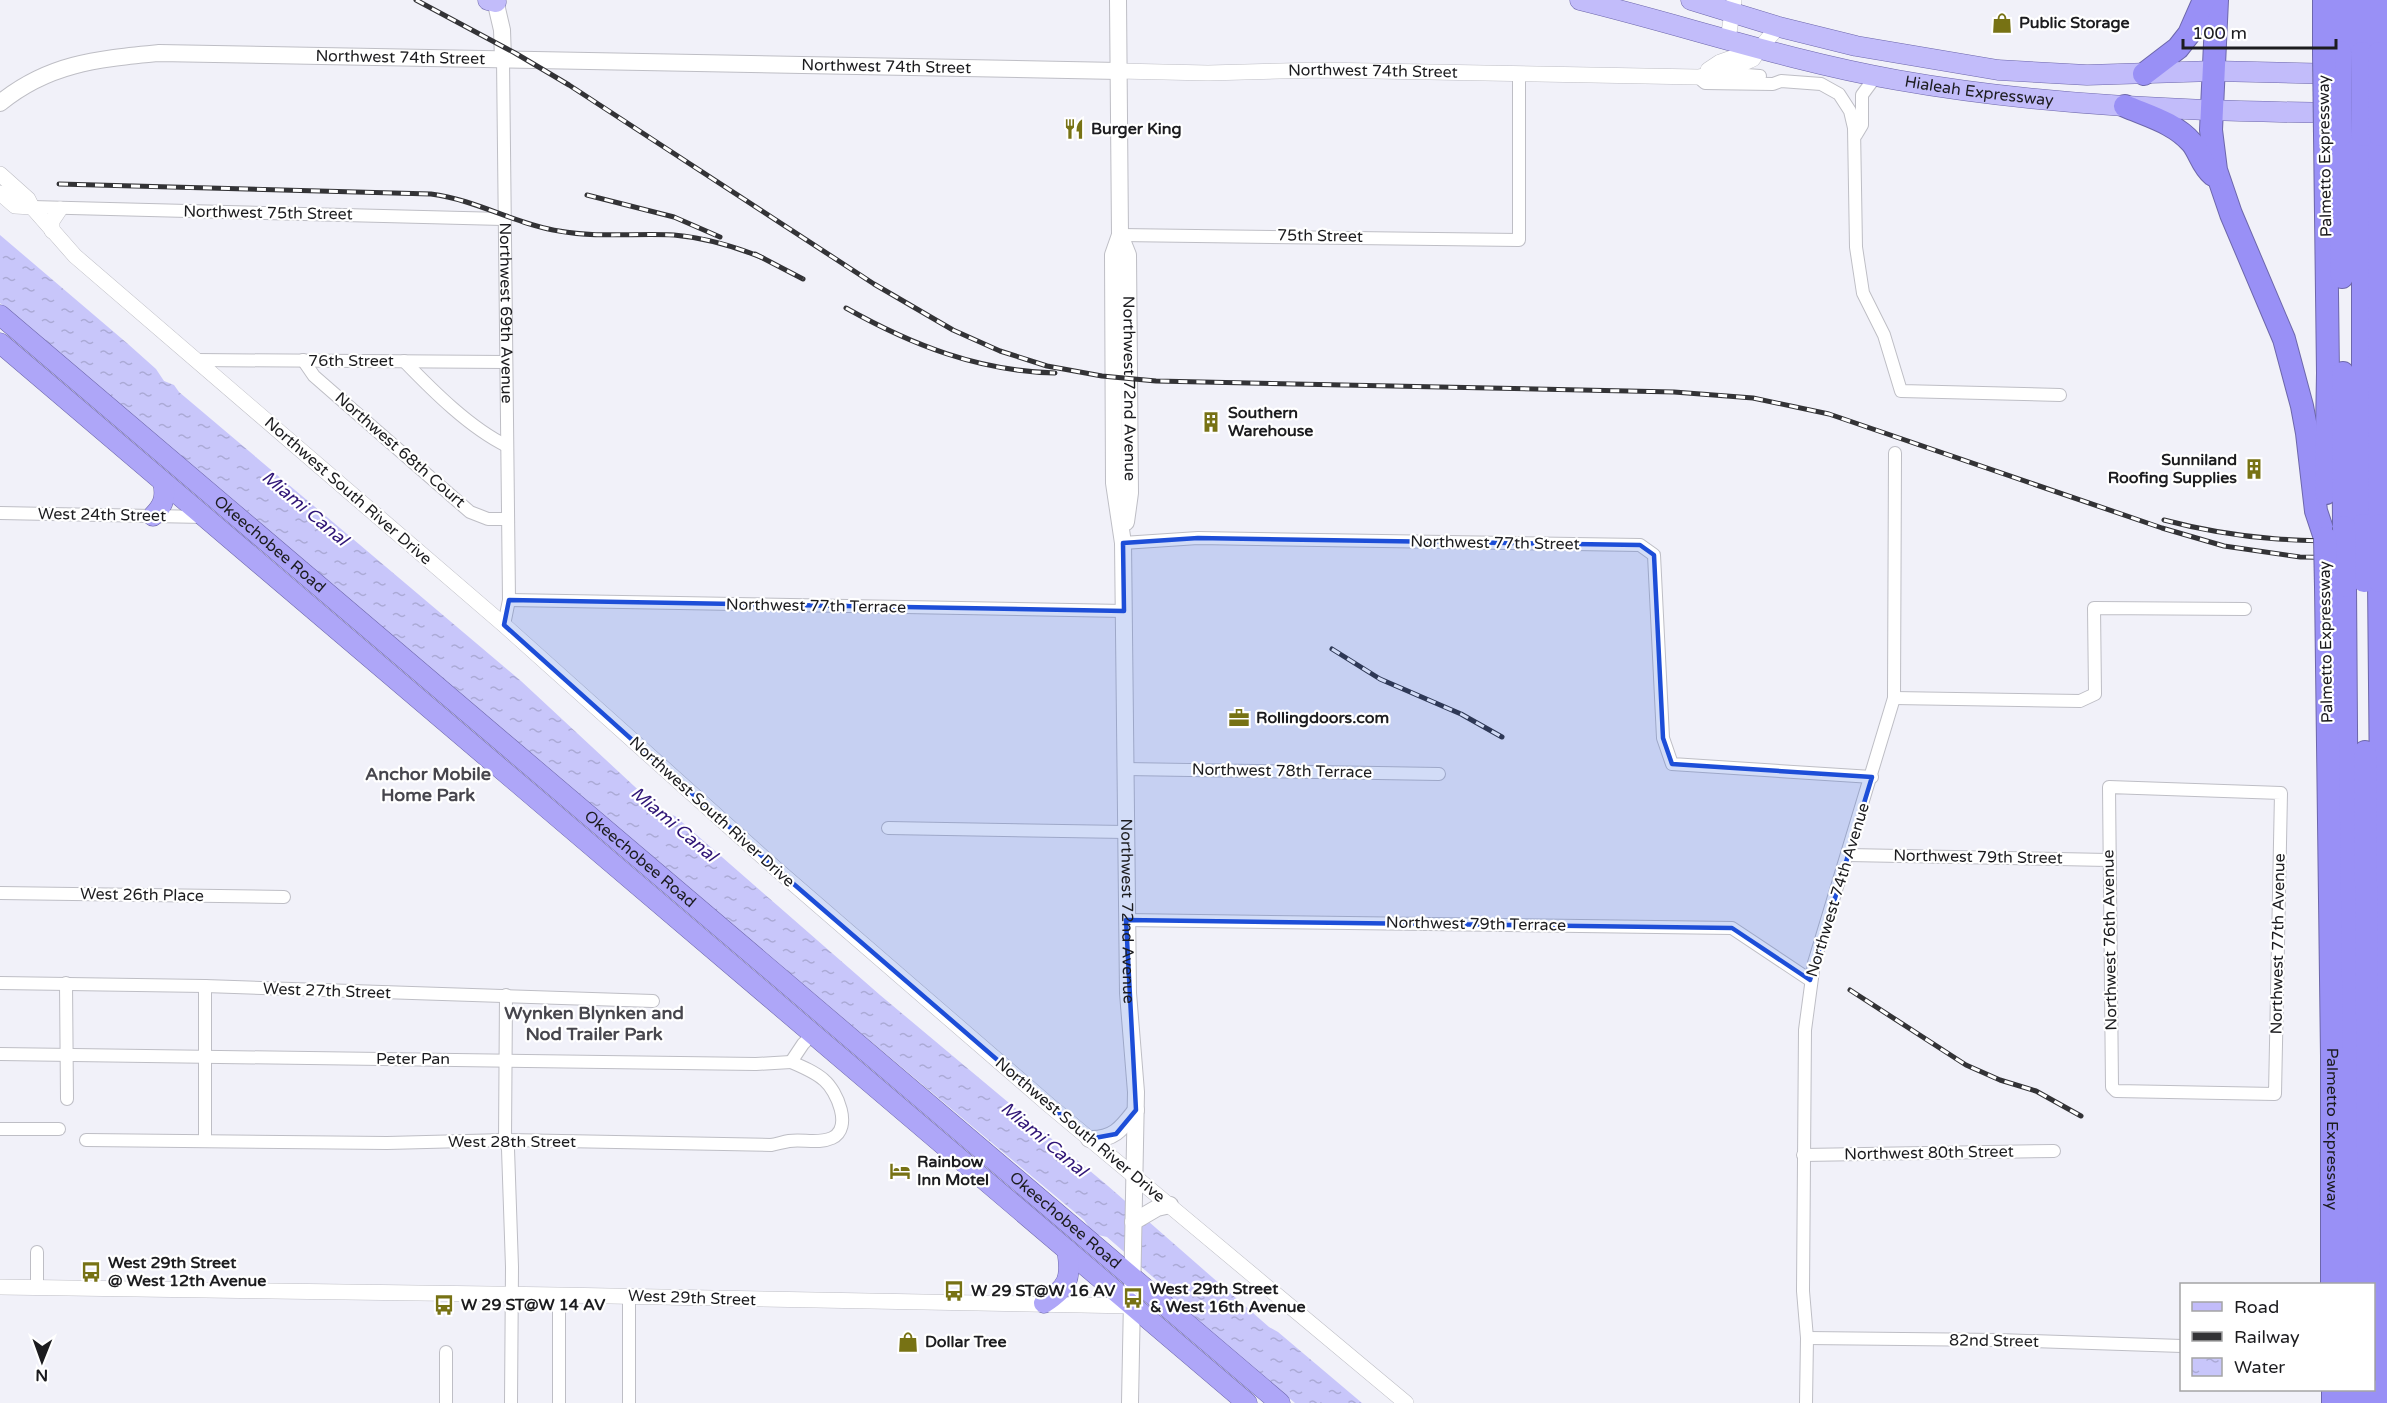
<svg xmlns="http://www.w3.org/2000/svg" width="2387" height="1403" font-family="'Varela Round',sans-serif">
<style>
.water{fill:url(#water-ripples)}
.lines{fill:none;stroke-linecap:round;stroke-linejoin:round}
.minor-casing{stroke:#bebec5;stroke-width:14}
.tertiary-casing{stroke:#bebec5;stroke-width:16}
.secondary-casing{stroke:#bebec5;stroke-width:18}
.primary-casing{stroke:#6d67ab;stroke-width:21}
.trunk-casing{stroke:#6d67ab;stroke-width:21}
.motorway-casing{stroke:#6d67ab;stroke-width:24}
.minor{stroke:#fff;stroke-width:12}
.tertiary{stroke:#fff;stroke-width:15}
.secondary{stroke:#fff;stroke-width:16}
.primary{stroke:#c2bcfa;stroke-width:20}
.trunk{stroke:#aea6f8;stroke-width:20}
.motorway{stroke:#9990f6;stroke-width:22}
.rail-casing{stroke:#333336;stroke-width:5}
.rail{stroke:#fff;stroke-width:3;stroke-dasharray:9;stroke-linecap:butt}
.motorway-bridge-casing{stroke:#6d67ab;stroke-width:24;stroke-linecap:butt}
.motorway-bridge{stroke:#9990f6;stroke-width:22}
.marked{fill:#1d4ed8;fill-opacity:0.2;stroke:#1d4ed8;stroke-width:4.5;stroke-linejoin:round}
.labels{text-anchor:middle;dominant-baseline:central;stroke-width:4.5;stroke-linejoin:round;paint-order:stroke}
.poi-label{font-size:16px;font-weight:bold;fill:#1c1c1f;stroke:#fff;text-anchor:start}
.street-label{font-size:16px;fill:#1c1c1f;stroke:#fff}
.water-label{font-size:18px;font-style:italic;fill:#301677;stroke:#fff}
.neighbourhood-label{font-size:18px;font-weight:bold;fill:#47464d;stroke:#fff}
</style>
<defs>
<pattern id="water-ripples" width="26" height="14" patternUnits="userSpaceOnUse" patternTransform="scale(1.5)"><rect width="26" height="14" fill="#c8c6fa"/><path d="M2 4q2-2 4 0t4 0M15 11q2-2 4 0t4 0" fill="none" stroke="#abaad6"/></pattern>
</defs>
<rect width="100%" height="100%" fill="#f1f1f9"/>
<polygon class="water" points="0,235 128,344 156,369 164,381 174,385 179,392 521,681 662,812 675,816 880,995 1108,1186 1269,1327 1278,1332 1362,1403 1295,1403 1164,1292 1165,1288 1161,1284 1107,1237 1094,1234 1084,1220 682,883 0,303"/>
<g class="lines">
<g class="minor-casing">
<g id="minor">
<path id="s1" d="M 503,59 L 509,600 L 504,625"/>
<polyline points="1720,73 1760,76"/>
<polyline points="1698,77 1705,83 1773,84 1781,81 1821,84 1839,94 1850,111 1854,128 1856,247 1863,293 1884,335 1901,391 2060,395"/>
<polyline points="1856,135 1862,125 1862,95 1876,76"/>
<polyline points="32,207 503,219"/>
<polyline points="1120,235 1519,240 1519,73"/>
<polyline points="196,360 506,362"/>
<polyline points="303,360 314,376 470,512 488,519 508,519"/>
<path d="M 404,361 C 433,391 470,428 507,446"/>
<polyline points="0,513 204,517"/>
<polyline points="1123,543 1198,538 1640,545 1654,555 1663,738 1672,764 1872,777"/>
<polyline points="509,600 1124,611"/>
<polyline points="1894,698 2080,701 2095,694 2094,608 2245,609"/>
<polyline points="1125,769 1439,774"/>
<polygon points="2109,787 2281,793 2275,1094 2116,1091 2112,1087"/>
<polyline points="888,828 1125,832"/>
<polyline points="1848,855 2108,860"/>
<polyline points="0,893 284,897"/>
<polyline points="1126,920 1732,928 1810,980"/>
<polyline points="0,983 205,986 653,1001"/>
<polyline points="66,983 67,1099"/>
<polyline points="506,995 505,1140 508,1149 512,1267 511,1403"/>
<polyline points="0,1054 756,1064 791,1062"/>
<polyline points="791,1062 803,1044 812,1035"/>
<polyline points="0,1129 59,1129"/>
<path d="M 86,1140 L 387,1143 L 505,1140 L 771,1145 C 777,1144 783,1142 789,1141 C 803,1139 819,1144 832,1138 C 853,1128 837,1091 824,1080 C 815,1072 803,1067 791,1062"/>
<polyline points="205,1140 205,986"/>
<polyline points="1803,1155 2054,1151"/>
<polyline points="37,1252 37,1288"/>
<polyline points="559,1295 559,1403"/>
<polyline points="629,1296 629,1403"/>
<polyline points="1807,1338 1999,1340 2182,1346"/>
<polyline points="446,1403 446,1352"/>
<polyline points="1806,1403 1807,1338 1803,1291 1805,1030 1814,963 1894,698 1895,453"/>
</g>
</g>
<g class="tertiary-casing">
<g id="tertiary">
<polyline points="1728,39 1734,0"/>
<polyline points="1708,70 1720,62 1760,48"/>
<path id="s2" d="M 1119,71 L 1208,73 L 1320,70 L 1698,77 L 1723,72 L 1753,59 L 1760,48 L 1778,27"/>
<polyline points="0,174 28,199 32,207 75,256 504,625 774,867 1049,1105 1406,1403"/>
<polyline points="0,193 15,206 32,207"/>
<polyline points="52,231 52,221 60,209"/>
<polyline points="0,1287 559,1295 1132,1306"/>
</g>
</g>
<g class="secondary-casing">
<g id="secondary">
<polyline points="495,0 502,30 503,59"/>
<path id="s3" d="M 1118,0 L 1120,235 L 1128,255 L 1130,493 L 1126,522"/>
<path id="s4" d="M 0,103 C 49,63 98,59 159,53 L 1119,71"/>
<path id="s5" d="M 1120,235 L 1113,255 L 1114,483 L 1123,543 L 1128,993 L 1136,1092 L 1130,1403"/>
<path d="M 1089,1139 C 1114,1140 1122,1128 1136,1110"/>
<polyline points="1133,1222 1157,1208 1170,1205"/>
</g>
</g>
<g class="primary-casing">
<g id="primary">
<polyline points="488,0 496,2"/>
<path id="s6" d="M 1580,0 C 1686,26 1789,61 1897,80 C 2043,106 2191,111 2339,113"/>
<polyline points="1691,0 1779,27 1856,46 1998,70 2087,75 2214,71 2339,74"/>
</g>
</g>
<g class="trunk-casing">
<g id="trunk">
<path id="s7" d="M 0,315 L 1280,1403"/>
<polyline points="0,343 1247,1403"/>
<path d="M 153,516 C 164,505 166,497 163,482"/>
<path d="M 1044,1303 C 1068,1287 1072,1279 1067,1250"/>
</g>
</g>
<g class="motorway-casing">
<g id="motorway">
<polyline points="2217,0 2211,130 2216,170 2231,214 2284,339 2302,406 2307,433 2316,511 2325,538"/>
<polyline points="2324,0 2324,53"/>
<polyline points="2340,0 2340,52"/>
<polyline points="2362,0 2362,53"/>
<polyline points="2379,0 2379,53"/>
<polyline points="2144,74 2178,48 2189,34 2204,0"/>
<path d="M 2125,106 C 2148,116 2175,123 2192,143 C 2200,153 2202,166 2213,175"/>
<polyline points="2325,135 2328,373 2326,493"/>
<polyline points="2341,135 2342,277"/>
<polyline points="2343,373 2344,527"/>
<polyline points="2363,525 2363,135"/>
<polyline points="2379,525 2380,135"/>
<polyline points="2379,581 2387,1403"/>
<polyline points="2345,586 2350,1284"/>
<path id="s8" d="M 2326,587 L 2332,1056 L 2332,1284"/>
<polyline points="2365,752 2369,1284"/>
<polyline points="2333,1390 2333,1403"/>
<polyline points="2351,1390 2351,1403"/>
<polyline points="2370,1390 2370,1403"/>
</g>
</g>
<use href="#minor" class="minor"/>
<use href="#tertiary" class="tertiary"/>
<use href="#secondary" class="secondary"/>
<use href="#primary" class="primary"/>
<use href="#trunk" class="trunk"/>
<use href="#motorway" class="motorway"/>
<g class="rail-casing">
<g id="rail">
<polyline points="416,0 515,53 569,85 874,284 953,330 1000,351 1047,366 1102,376 1156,381 1674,392 1753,398 1829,414 2162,528 2224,546 2300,557 2387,558"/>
<path d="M 59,184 L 431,194 C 477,200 515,224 559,231 C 597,238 636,233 674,235 C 706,238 734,246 763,258"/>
<polyline points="587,195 674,217 720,237"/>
<polyline points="755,254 803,279"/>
<path d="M 846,308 C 912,345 978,371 1055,373"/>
<path d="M 2164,520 C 2243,541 2306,542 2387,541"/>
<polyline points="1332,649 1380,679 1461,714 1502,737"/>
<polyline points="1850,990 1966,1065 2000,1080 2036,1091 2081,1116"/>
</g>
</g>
<use href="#rail" class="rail"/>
<g class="motorway-bridge-casing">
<g id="motorway-bridge">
<polyline points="2340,52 2341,135"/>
<polyline points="2324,53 2325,135"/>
<polyline points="2362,53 2363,135"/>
<polyline points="2379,53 2380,135"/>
<polyline points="2363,525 2364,581"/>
<polyline points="2344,527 2345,586"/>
<polyline points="2325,538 2326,587"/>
<polyline points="2379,581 2379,525"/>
</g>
</g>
<use href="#motorway-bridge" class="motorway-bridge"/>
</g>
<path class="marked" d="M 1198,538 L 1640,545 L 1654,555 L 1663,738 L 1672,764 L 1872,777 L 1810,980 L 1732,928 L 1126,920 L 1136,1110 L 1116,1134 L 1089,1139 L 774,867 L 504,625 L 509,600 L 1124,611 L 1123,543 Z"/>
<defs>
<g id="shop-bare" transform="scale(1.62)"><path d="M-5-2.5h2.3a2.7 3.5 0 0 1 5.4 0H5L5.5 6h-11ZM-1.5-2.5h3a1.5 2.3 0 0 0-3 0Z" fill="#777214" stroke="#fff" stroke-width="2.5" paint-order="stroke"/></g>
<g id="restaurant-bare" transform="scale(1.62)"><path d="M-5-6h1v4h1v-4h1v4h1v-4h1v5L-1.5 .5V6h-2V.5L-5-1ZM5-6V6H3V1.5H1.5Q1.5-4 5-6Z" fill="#777214" stroke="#fff" stroke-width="2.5" paint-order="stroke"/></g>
<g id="building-bare" transform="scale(1.62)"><path d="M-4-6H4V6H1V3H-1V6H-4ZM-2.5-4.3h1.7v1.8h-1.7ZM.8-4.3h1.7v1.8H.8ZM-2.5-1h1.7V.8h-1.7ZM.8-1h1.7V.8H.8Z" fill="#777214" stroke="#fff" stroke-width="2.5" paint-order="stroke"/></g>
<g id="office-bare" transform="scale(1.62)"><path d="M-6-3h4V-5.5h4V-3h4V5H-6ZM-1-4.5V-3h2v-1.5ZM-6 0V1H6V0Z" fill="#777214" stroke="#fff" stroke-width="2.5" paint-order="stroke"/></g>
<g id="hotel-bare" transform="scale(1.62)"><path d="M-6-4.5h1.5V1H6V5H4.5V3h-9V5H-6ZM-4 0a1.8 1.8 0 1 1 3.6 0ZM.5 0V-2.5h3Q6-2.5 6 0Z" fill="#777214" stroke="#fff" stroke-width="2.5" paint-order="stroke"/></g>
<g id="bus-bare" transform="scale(1.62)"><path d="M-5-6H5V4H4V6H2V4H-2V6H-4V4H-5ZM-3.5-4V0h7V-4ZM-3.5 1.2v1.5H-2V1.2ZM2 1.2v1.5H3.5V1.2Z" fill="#777214" stroke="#fff" stroke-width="2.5" paint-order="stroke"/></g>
</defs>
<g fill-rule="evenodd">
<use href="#shop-bare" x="2002" y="23"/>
<use href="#restaurant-bare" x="1074" y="129"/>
<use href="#building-bare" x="1211" y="422"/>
<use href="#building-bare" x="2254" y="469"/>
<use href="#office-bare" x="1239" y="718"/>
<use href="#hotel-bare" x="900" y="1171"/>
<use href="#bus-bare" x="91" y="1272"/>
<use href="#bus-bare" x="954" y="1291"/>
<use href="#bus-bare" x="1133" y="1298"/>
<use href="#bus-bare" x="444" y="1305"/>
<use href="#shop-bare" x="908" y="1342"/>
</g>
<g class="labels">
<g class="poi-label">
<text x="2019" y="23">Public Storage</text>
<text x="1091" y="129">Burger King</text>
<text x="1228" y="413">Southern<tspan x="1228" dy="18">Warehouse</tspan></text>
<text x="2237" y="460" text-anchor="end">Sunniland<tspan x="2237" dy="18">Roofing Supplies</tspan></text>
<text x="1256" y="718">Rollingdoors.com</text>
<text x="917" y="1162">Rainbow<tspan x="917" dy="18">Inn Motel</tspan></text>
<text x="108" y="1263">West 29th Street<tspan x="108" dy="18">@ West 12th Avenue</tspan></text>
<text x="1150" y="1289">West 29th Street<tspan x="1150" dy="18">&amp; West 16th Avenue</tspan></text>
<text x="971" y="1291">W 29 ST@W 16 AV</text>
<text x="461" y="1305">W 29 ST@W 14 AV</text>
<text x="925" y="1342">Dollar Tree</text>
</g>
<g class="street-label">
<text stroke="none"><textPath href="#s4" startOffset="411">Northwest 74th Street</textPath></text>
<text stroke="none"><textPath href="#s4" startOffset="897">Northwest 74th Street</textPath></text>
<text stroke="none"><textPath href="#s2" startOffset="254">Northwest 74th Street</textPath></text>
<text stroke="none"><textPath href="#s6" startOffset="410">Hialeah Expressway</textPath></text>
<text transform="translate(2325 156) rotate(-91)">Palmetto Expressway</text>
<text transform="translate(268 213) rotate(1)">Northwest 75th Street</text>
<text transform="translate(1320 236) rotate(1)">75th Street</text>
<text stroke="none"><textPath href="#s1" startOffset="254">Northwest 69th Avenue</textPath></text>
<text x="351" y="361">76th Street</text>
<text stroke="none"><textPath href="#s3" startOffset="390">Northwest 72nd Avenue</textPath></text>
<text transform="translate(400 450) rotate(41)">Northwest 68th Court</text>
<text transform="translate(348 491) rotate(41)">Northwest South River Drive</text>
<text transform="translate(102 515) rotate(1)">West 24th Street</text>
<text transform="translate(1495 543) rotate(1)">Northwest 77th Street</text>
<text stroke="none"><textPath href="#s7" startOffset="354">Okeechobee Road</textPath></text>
<text transform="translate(816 606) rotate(1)">Northwest 77th Terrace</text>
<text transform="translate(2326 642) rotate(-91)">Palmetto Expressway</text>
<text transform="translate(1282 771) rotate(1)">Northwest 78th Terrace</text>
<text transform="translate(712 812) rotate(42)">Northwest South River Drive</text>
<text transform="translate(1978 857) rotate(1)">Northwest 79th Street</text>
<text stroke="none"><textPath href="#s7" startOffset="840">Okeechobee Road</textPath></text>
<text transform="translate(1838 890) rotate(-73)">Northwest 74th Avenue</text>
<text transform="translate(142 895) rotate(1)">West 26th Place</text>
<text stroke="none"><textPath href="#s5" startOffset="678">Northwest 72nd Avenue</textPath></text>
<text transform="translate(1476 924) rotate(1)">Northwest 79th Terrace</text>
<text transform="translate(2110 940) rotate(-91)">Northwest 76th Avenue</text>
<text transform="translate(2278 944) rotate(-89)">Northwest 77th Avenue</text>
<text transform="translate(327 991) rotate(2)">West 27th Street</text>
<text x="413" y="1059">Peter Pan</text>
<text stroke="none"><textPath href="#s8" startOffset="542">Palmetto Expressway</textPath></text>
<text transform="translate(1080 1130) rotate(40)">Northwest South River Drive</text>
<text x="512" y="1142">West 28th Street</text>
<text transform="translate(1929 1153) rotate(-1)">Northwest 80th Street</text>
<text stroke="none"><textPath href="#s7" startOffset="1398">Okeechobee Road</textPath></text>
<text transform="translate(692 1298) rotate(2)">West 29th Street</text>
<text transform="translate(1994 1341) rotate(1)">82nd Street</text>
</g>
<g class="water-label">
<text transform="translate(305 508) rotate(40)">Miami Canal</text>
<text transform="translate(674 824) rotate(40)">Miami Canal</text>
<text transform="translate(1044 1139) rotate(40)">Miami Canal</text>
</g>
<g class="neighbourhood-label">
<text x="428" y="774">Anchor Mobile<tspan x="428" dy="21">Home Park</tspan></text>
<text x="594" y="1013">Wynken Blynken and<tspan x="594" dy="21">Nod Trailer Park</tspan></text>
</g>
</g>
<rect x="2180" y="1283" width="195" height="108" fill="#ffffff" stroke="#a4a4a5" stroke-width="1.5"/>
<rect x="2192" y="1302" width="30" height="9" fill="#c2bcfa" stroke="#a4a4a5" stroke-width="1.5"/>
<text x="2234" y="1313" font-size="18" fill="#1c1c1f">Road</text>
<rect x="2192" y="1332" width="30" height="9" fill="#333336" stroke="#a4a4a5" stroke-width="1.5"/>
<text x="2234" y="1343" font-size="18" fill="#1c1c1f">Railway</text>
<rect x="2192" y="1358" width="30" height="18" fill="url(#water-ripples)" stroke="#a4a4a5" stroke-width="1.5"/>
<text x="2234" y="1373" font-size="18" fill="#1c1c1f">Water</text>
<g transform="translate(42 1361) rotate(181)" stroke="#ffffff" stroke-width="4.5" paint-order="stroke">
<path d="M0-4.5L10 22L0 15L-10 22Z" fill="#1c1c1f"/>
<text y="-9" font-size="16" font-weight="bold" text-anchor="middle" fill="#1c1c1f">N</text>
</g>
<path d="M2183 39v9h153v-9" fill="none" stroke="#1c1c1f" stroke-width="3"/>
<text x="2192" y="39" font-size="18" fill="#1c1c1f" stroke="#ffffff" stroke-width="4.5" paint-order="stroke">100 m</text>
</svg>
